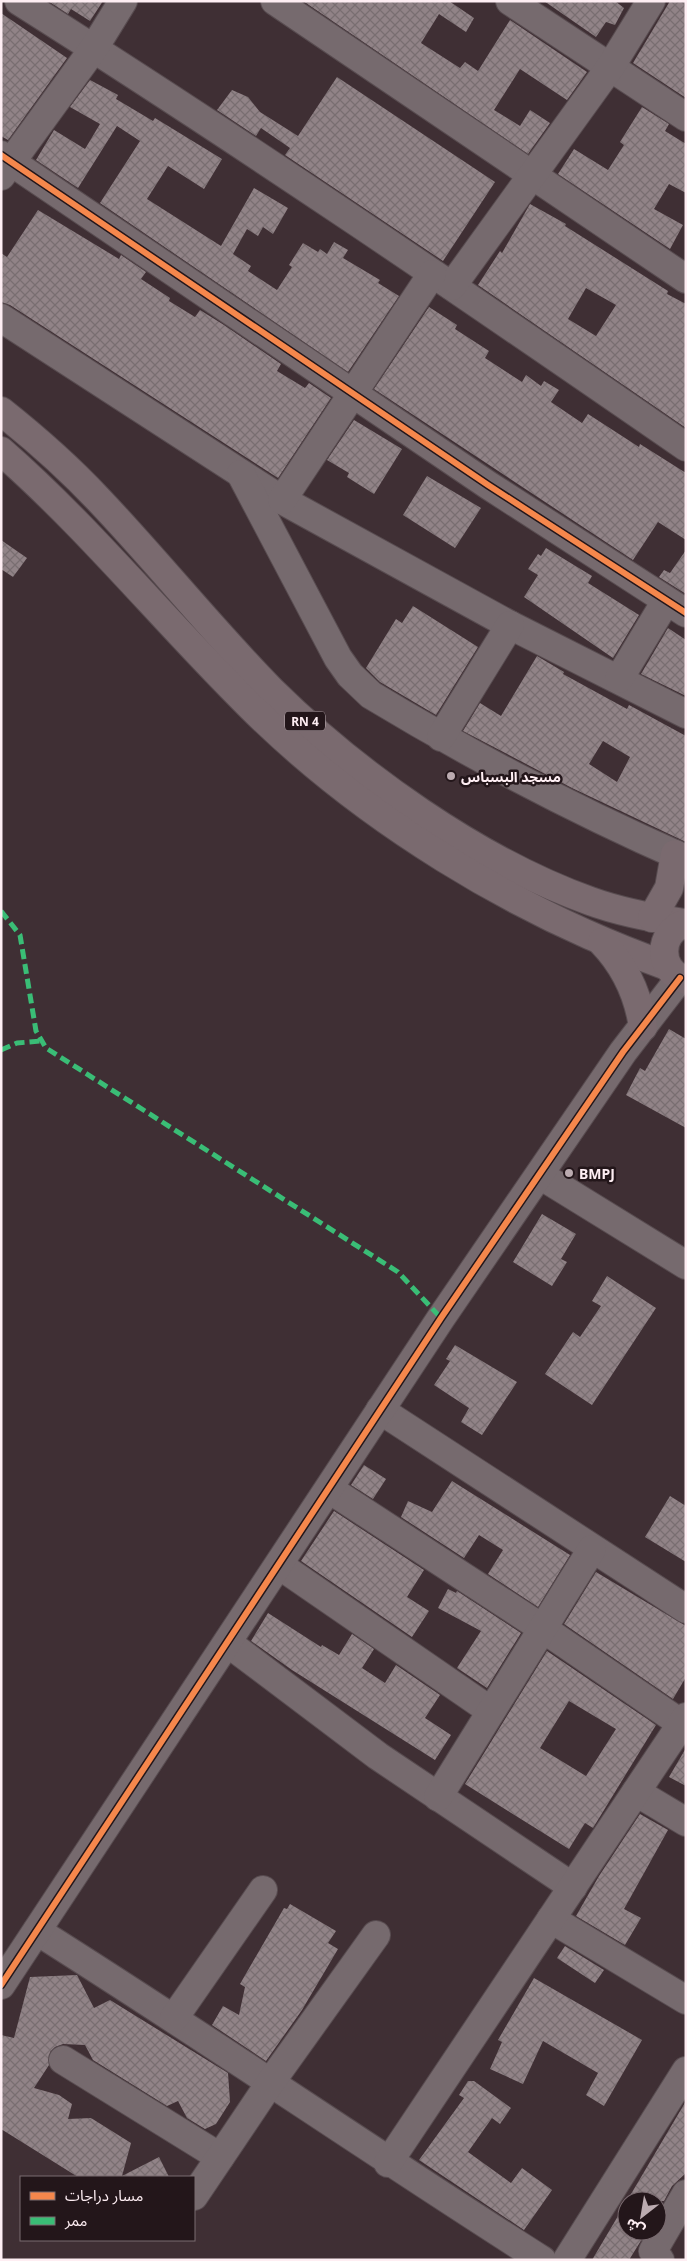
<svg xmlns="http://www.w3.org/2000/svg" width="687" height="2261" font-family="'Noto Sans','Noto Sans Arabic',sans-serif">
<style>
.building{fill:url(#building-cross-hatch);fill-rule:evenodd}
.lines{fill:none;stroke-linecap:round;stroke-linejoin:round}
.minor-casing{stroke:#584c50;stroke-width:30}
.major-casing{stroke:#584c50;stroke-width:30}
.minor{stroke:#766a6e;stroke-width:28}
.major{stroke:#7a6a6f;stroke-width:28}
.quiet{stroke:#3abd76;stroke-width:5;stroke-dasharray:10 5;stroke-linecap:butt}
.cycleway-casing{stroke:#23161a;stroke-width:9}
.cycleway{stroke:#f5874c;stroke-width:6}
.poi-dot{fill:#bbabb0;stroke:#23161a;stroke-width:2}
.labels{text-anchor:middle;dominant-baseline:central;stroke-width:5;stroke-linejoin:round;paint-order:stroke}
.shield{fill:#23161a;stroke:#bcadb2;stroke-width:1}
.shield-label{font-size:12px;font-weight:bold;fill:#feeef3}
.poi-label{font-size:14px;font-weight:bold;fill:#feeef3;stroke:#23161a;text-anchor:start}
</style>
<defs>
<pattern id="building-cross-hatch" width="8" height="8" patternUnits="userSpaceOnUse" patternTransform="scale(1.25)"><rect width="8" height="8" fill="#918387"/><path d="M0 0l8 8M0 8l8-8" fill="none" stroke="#796e71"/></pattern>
</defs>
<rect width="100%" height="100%" fill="#3f2f34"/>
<g class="building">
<polygon points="48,1 103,1 90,21 71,9 68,14"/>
<polygon points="303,1 449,1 474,18 466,32 439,14 421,43 460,68 465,62 478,71 510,20 587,72 567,100 520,69 494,110 520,126 530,110 550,123 528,154"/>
<polygon points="544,1 615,1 624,8 615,25 606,22 596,37"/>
<polygon points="670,1 686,1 686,98 633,63"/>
<polygon points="1,13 67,58 8,140 1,136"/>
<polygon points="337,77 495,182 443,261 285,155 290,148 261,128 256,136 217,110 232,90 248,97 260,112 298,136"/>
<polygon points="90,80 118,95 116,99 153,121 155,118 222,159 204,189 168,166 147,199 221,246 254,188 288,208 273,234 263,227 258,236 247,229 233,254 251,266 248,271 277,290 292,267 289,265 303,243 318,252 320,249 327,254 334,242 348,250 343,258 380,280 378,283 399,296 348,372 100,203 140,141 117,126 78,188 36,160 54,130 85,149 100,124 70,107"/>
<polygon points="642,107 669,124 665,131 686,144 686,193 669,184 654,209 683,225 670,249 558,174 574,149 608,170 624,145 620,142"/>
<path d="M 530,204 L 566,224 L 565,226 L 668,291 L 667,294 L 686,304 L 686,428 L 478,285 L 500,251 L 502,253 ZM 586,288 L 616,305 L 596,336 L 568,319 Z"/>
<polygon points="38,210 119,259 121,255 146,272 141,279 170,298 169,301 195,317 200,310 224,325 281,364 277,371 305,388 309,383 331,398 278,478 10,305 1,302 1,253 7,257"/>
<polygon points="429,307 457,325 455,329 489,351 485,358 522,382 526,375 541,386 544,381 559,390 551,402 582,423 588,414 639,447 640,444 686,473 686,540 658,522 633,560 374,389"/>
<polygon points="354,420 402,449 374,494 347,477 349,473 327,460"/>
<polygon points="427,476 481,508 455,548 403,515"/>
<polygon points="1,540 27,558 13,577 1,569"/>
<polygon points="546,548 592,576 588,583 639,615 613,658 524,597 538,575 528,569 538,554 541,556"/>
<polygon points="686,550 686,594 659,577 664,570 670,573"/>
<polygon points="413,606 478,647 436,715 380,682 366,668 396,619 402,623"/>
<polygon points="668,628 686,640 686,696 641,674"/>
<path d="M 537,656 L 564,672 L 563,674 L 627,709 L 629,705 L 686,736 L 686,842 L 572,788 L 463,731 L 480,703 L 501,716 ZM 603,741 L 630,757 L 617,782 L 589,764 Z"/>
<polygon points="669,1029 686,1039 686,1128 626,1095 640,1068 645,1071"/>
<polygon points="542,1214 576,1234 561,1259 567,1262 552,1286 513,1262"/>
<polygon points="607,1276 656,1308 592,1405 545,1374 573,1332 580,1337 601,1306 592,1301"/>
<polygon points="455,1345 517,1382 482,1435 461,1422 469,1408 434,1385 450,1361 446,1359"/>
<polygon points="364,1465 386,1479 373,1499 351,1485"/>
<polygon points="452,1481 570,1555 538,1607 488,1574 503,1550 479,1535 464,1558 401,1517 408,1501 432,1512"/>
<polygon points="670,1496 686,1506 686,1562 645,1537"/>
<polygon points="334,1511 424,1570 407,1597 429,1611 412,1637 301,1561"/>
<polygon points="596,1572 686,1626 686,1677 673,1699 564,1624"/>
<polygon points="448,1589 456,1593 457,1591 521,1633 487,1688 457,1668 481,1631 438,1608"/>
<polygon points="268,1613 321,1647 322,1645 339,1655 352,1634 374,1649 362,1668 385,1683 396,1665 440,1695 425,1718 451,1735 435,1760 292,1670 251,1641"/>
<path d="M 547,1651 L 656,1725 L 593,1828 L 585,1823 L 569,1849 L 465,1784 ZM 569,1701 L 616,1729 L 586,1776 L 540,1748 Z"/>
<polygon points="686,1748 686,1786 669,1777"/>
<polygon points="640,1814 668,1830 624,1909 641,1918 625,1945 576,1916 599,1876"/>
<polygon points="290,1904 336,1931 328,1943 338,1949 302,2010 266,2061 212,2025 223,2006 239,2015 245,1987 240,1984 284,1908 287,1909"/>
<polygon points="565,1946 604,1970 595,1983 557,1958"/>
<polygon points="77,1975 94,2008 110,2000 228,2073 230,2102 216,2124 205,2129 187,2118 178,2101 167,2106 93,2060 85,2045 63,2044 55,2047 50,2052 49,2065 34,2088 59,2095 72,2104 68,2119 91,2118 131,2143 122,2176 159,2157 169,2177 78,2177 1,2129 1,2035 14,2038 30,1977"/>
<polygon points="534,1978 642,2040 604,2106 586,2095 598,2073 543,2041 523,2084 490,2069 502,2042 498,2040"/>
<polygon points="468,2081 474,2081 511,2108 500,2124 492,2118 468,2152 511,2183 522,2168 552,2190 524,2230 419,2160 464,2098 459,2095"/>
<polygon points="686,2101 686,2173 672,2186 664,2201 627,2201 627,2231 647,2231 629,2260 592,2260"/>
</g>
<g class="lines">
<g class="minor-casing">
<g id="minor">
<path d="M 19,1 C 245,144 466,295 686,447"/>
<polyline points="275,1 686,279"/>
<polyline points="510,1 686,117"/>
<polyline points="1,155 488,485 686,613"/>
<polyline points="1,176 94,48 123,1"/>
<polyline points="452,286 611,66 651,1"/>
<polyline points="1,318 282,500 510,625 686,714"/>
<path d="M 241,474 L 338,658 L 350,675 L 371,695 C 472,756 577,811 686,859"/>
<polyline points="282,500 432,274"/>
<polyline points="619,679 666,601"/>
<polyline points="441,737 510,625"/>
<polyline points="540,1175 686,1265"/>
<polyline points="380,1410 686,1609"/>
<polyline points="329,1489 542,1628 682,1724"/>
<polyline points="279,1565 491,1711"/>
<polyline points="228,1643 378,1756 573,1887"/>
<polyline points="636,1792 686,1822"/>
<polyline points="438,1797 592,1549"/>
<polyline points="551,1919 686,2000"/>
<path d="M 37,1931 C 207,2038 372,2152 542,2260"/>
<polyline points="1,1985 441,1318 623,1052 680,978"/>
<polyline points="174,2018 263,1890"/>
<polyline points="63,2060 220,2157"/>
<polyline points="388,2163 686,1717"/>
<polyline points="194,2196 270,2083 376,1935"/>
<polyline points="567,2260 686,2071"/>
<polyline points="660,2260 653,2251 686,2194"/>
</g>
</g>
<g class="major-casing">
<g id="major">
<path d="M 1,411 C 35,438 68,467 98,499 C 157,561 211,629 271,690 C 356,774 478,861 590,901 C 620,912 652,918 684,923"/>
<path d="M 1,451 C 90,529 165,622 249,705 C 362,818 517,913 667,966"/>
<polyline points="652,918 669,888 675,854"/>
<path d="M 686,923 C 657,932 657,971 686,980"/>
<path d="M 602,942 C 625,966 638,993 643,1027"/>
</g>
</g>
<use href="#minor" class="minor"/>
<use href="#major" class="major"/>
<g class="quiet">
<polyline points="1,911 20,935 36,1031 46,1048 398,1272 441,1318"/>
<polyline points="1,1050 17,1043 41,1041"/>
</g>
<g class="cycleway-casing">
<g id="cycleway">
<polyline points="1,155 488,485 686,613"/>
<polyline points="1,1985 441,1318 623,1052 680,978"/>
</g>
</g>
<use href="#cycleway" class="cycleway"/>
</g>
<g class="poi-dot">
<circle cx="451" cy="776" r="5"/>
<circle cx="569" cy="1173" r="5"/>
</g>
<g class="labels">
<rect class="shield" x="285" y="711.5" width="40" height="19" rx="4"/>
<g class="shield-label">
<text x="305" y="721">RN 4</text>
</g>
<g class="poi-label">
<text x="461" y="776">مسجد البسباس</text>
<text x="579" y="1173">BMPJ</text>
</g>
</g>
<rect width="687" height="2261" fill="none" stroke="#feeef3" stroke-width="5"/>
<rect x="20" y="2176" width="175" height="65" fill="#23161a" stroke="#7b6c71"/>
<rect x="30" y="2192" width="25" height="8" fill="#f5874c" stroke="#7b6c71"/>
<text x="65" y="2201" font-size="15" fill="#feeef3">مسار دراجات</text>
<rect x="30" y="2217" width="25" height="8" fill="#3abd76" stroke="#7b6c71"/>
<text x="65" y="2226" font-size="15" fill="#feeef3">ممر</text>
<g transform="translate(642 2216) rotate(211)"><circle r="24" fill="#23161a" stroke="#7b6c71"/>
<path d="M0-4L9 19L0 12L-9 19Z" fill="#bbabb0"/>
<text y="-8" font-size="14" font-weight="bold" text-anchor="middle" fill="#feeef3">ش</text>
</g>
</svg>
